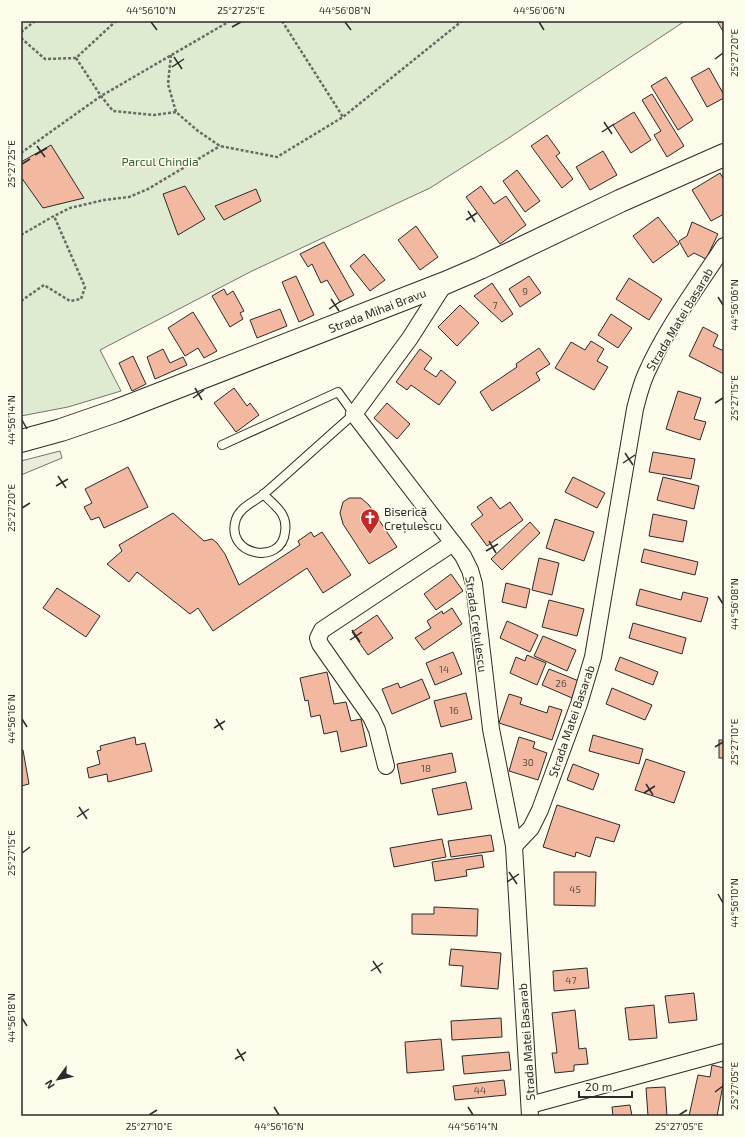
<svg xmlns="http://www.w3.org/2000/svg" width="745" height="1137" font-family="'Exo 2',sans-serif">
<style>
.green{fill:#deebd1;stroke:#74746e}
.parking{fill:#eceadb;stroke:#74746e}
.building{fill:#f2b8a0;stroke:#2b2b2b}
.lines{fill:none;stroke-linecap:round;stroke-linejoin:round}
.service-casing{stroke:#2b2b2b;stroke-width:10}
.minor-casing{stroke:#2b2b2b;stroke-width:18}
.primary-casing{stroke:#2b2b2b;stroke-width:24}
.path{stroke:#6a6964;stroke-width:2.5;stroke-dasharray:3 2;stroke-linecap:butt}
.service{stroke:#fdfbea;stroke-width:8}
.minor{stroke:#fdfbea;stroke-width:16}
.primary{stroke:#fdfbea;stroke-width:22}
.ticks{fill:none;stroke:#2b2b2b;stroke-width:1.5}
.labels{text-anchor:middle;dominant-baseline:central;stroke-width:3;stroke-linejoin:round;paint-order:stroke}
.number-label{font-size:10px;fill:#5d4e48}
.park-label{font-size:12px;fill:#34623c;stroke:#fdfbea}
.street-label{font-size:12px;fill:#2b2b2b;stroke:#fdfbea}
.poi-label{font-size:12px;fill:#2b2b2b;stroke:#fdfbea;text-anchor:start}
.neatline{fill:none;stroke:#2b2b2b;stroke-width:1.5}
.ticks-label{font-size:10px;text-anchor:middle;fill:#2b2b2b}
</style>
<rect width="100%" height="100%" fill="#fdfbea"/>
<polygon class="green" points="21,21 685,21 507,139 430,188 252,271 100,350 121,391 68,407 21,416"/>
<polygon class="parking" points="60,451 62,458 21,475 21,461"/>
<g class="building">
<polygon points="717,21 724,21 724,33"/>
<polygon points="709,68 724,95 724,98 707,107 691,78"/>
<polygon points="666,77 693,120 678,130 651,86"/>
<polygon points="652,94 684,146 667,157 654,135 661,131 642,100"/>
<polygon points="634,112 651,140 631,153 613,125"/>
<polygon points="547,135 560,153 556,156 573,179 562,188 531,146"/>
<polygon points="51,145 84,198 43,208 21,177 21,162"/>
<polygon points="603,151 617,175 590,190 576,167"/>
<polygon points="517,170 540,201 525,212 503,181"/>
<polygon points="720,173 724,180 724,214 711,221 692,190"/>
<polygon points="185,186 205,219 178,235 163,194"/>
<polygon points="481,186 494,204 506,196 526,225 500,244 466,197"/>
<polygon points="256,189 261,201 224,220 215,206"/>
<polygon points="658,217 679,244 653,263 633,236"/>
<polygon points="692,222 718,234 706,259 694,253 688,257 679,241 687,236"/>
<polygon points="416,226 438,257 420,270 398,240"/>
<polygon points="324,242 354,295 340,302 327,280 321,283 312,264 308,267 300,254"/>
<polygon points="364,254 385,280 370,291 350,266"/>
<polygon points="296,276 314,315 299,322 282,282"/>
<polygon points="529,276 541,293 520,307 509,289"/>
<polygon points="629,278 662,299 649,320 616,299"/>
<polygon points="492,283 513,314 502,322 474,296"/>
<polygon points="224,289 227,295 233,291 244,311 240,313 243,319 230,327 212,296"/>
<polygon points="460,305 479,323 457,346 438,327"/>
<polygon points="280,309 287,326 257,338 250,320"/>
<polygon points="193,312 217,351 204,358 198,348 185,356 168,328"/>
<polygon points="611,314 632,328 618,348 598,335"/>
<polygon points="703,327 718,335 713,346 724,351 724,374 689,356"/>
<polygon points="591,341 604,349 597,361 608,367 594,390 555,368 571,342 585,350"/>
<polygon points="539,348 550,364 536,373 540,380 492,411 480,392 517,367 516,364"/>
<polygon points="163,349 170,363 183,357 187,365 155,379 147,357"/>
<polygon points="420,349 432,358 424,369 436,377 441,370 456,382 439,405 411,385 407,390 396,382"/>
<polygon points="133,356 146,384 132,391 119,363"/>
<polygon points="234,388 247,406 250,403 259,415 236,432 214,403"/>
<polygon points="678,391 701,398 694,419 706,422 700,440 666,429"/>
<polygon points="387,403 410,424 397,439 374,418"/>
<polygon points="653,452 695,459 691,479 649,472"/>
<polygon points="128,467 148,507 104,528 99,517 91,520 84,507 92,503 85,489"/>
<polygon points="573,477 605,493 597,508 565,492"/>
<polygon points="663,477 699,486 694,509 657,500"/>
<polygon points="491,497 500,509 510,502 523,520 487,546 471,524 483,515 477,507"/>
<polygon points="349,498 361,498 369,505 397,547 369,564 343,524 340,513 343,502"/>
<polygon points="173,513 204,541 212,539 217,543 225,554 239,585 300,545 298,541 311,532 314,537 322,532 351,575 323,593 307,568 213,631 198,608 190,614 137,572 129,582 107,564 122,551 119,545"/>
<polygon points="653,514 687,521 683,542 649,536"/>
<polygon points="555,519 594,532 584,561 546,548"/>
<polygon points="530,522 540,533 502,570 491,559"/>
<polygon points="644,549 698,562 695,575 641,562"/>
<polygon points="539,558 559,563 552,595 532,590"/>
<polygon points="451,574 463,591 436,610 424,594"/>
<polygon points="506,583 530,589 526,608 502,602"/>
<polygon points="57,588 100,616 86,637 43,608"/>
<polygon points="640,589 681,600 683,592 708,598 701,622 636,605"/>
<polygon points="549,600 584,609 577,636 542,627"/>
<polygon points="452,608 462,624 424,650 415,638 431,628 427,621 442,611 443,614"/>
<polygon points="377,615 393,638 368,655 352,632"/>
<polygon points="507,621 538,635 530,652 500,638"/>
<polygon points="633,623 686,638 682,654 629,638"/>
<polygon points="543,636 576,650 567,671 534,656"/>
<polygon points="453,652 462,674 435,685 426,663"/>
<polygon points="527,655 546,663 537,685 510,673 516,657 525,661"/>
<polygon points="620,657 658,672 653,685 615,670"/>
<polygon points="549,669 579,681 572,698 542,685"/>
<polygon points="327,672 334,704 346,702 351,721 361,719 367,746 341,752 337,731 324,734 320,715 311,717 308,700 305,701 300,678"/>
<polygon points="422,679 430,698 392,714 382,689 398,683 400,688"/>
<polygon points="612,688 652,705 645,720 606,704"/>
<polygon points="466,693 472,719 441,727 434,701"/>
<polygon points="509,694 522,698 520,704 547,713 549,706 562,710 552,740 499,723"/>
<polygon points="593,735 643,749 639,764 589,751"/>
<polygon points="135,737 136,745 145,743 152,771 108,782 107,774 89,778 87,768 100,764 97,751 101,750 100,746"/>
<polygon points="519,737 535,742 533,748 547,753 538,780 509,771"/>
<rect x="719" y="740" width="5" height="18"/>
<polygon points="21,750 23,750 29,784 21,786"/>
<polygon points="452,753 456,772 401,784 397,764"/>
<polygon points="646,759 685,772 674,803 635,790"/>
<polygon points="573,764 599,774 593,790 567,780"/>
<polygon points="466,782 472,809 438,815 432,789"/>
<polygon points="557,805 620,825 614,842 596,837 590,857 576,852 575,857 543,847"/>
<polygon points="491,835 494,851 451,857 448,841"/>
<polygon points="442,839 446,857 394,867 390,848"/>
<polygon points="482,855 484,867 466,870 467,876 435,881 432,862"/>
<polygon points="554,872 596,872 595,906 554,905"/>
<polygon points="434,907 478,909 477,936 412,934 412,914 434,914"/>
<polygon points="451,949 501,953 498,989 461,986 463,966 449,965"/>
<polygon points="587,968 589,988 554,991 553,971"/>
<polygon points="694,993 697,1020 669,1023 665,996"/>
<polygon points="654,1005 657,1038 629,1040 625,1008"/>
<polygon points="575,1010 579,1049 586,1048 588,1064 574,1065 574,1071 555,1073 552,1053 557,1053 552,1013"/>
<polygon points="501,1018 502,1037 452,1040 451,1021"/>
<polygon points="441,1039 444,1070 407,1073 405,1042"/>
<polygon points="509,1052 511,1070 464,1074 462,1056"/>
<polygon points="712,1065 724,1068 724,1080 717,1116 689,1116 698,1075 710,1077"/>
<polygon points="504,1080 506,1095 455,1100 453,1086"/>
<polygon points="665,1087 667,1116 648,1116 646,1088"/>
<polygon points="630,1105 632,1116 613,1116 612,1107"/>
</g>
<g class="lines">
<g class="service-casing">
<path id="service" d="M 222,445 L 338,392 L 354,414 C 324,440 295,467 265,493 C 256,501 240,507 236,519 C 224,556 282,566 285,532 C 286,526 285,519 282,514 C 278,507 269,500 263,494"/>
</g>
<g class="minor-casing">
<g id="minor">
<polyline points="445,283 410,338 354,414 463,556 470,570 474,584 491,729 514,846 530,1116"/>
<polyline points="386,766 377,730 371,717 320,644 318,638 322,630 453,543"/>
<path d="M 514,846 L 531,828 L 540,810 L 579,704 L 593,657 L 635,409 C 638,397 641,385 646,374 C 665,330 698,286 724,246"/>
<polyline points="530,1105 724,1052"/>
</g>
</g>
<g class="primary-casing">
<polyline id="primary" points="21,441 61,430 116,411 445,283 480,268 620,201 724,155"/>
</g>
<g class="path">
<polyline points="282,21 343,117"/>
<polyline points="21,32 35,21"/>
<polyline points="21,38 45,59 76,58 116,21"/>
<polyline points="171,55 168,84 176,112 198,131 220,146 277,157 343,117 462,21"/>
<polyline points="76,58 101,96 113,111 154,115 176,112"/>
<polyline points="21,153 101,96 230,21"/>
<polyline points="21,235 54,216 70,208 104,200 129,197 148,189 220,146"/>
<polyline points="21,301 44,285 70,301 81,299 85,287 54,216"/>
</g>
<use href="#service" class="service"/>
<use href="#minor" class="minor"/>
<use href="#primary" class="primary"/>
</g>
<path class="ticks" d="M 151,22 L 157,30M 345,22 L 351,30M 539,22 L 544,30M 232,27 L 241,22M 174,57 L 182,69M 715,59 L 723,53M 172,67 L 184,59M 604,122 L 612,134M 602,132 L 614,124M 37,146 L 45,157M 35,155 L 47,148M 22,164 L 30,159M 468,211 L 475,222M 466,220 L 477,213M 718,297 L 723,305M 331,299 L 339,311M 329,309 L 341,301M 195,388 L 202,400M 193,398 L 204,390M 715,403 L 723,398M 22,420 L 27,429M 625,453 L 633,465M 623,463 L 635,455M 58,476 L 66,488M 56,486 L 68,479M 22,508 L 30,503M 489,541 L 496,553M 486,551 L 498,544M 718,596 L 723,604M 352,630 L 360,642M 350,640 L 362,632M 22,719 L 27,727M 216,719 L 223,730M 214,728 L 225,721M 715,747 L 723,742M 646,784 L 653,795M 644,793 L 655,786M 79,807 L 87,819M 77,817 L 89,809M 22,853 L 30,847M 509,872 L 517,884M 507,882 L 519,874M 718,894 L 723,903M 373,961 L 381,973M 371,971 L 383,963M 22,1018 L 27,1026M 237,1049 L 244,1061M 235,1059 L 246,1052M 715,1092 L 723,1086M 274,1107 L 279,1115M 468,1107 L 473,1115M 149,1115 L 157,1110M 679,1115 L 687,1110"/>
<defs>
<g id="church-pin" transform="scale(1)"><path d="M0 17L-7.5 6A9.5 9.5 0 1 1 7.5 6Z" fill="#c62828" stroke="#fdfbea"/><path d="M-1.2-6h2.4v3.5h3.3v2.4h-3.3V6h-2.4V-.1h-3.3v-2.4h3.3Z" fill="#fff"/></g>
</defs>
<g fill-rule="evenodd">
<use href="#church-pin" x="370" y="518"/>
</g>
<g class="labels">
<g class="number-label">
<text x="525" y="291">9</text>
<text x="495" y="305">7</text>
<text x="444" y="669">14</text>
<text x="561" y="683">26</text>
<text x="454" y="710">16</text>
<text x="528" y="762">30</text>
<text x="426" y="768">18</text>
<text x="575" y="889">45</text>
<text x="571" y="980">47</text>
<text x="480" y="1090">44</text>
</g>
<g class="park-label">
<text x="160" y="161">Parcul Chindia</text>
</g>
<g class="street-label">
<text transform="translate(377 310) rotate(-21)">Strada Mihai Bravu</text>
<text transform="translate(679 319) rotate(-59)">Strada Matei Basarab</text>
<text transform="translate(477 624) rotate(82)">Strada Crețulescu</text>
<text transform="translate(571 721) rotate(-71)">Strada Matei Basarab</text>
<text transform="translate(526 1042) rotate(-94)">Strada Matei Basarab</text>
</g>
<g class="poi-label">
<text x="384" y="511">Biserică<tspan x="384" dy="14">Crețulescu</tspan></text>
</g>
</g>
<rect width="745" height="1137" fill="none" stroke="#fdfbea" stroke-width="44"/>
<g transform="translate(58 1079) rotate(237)" stroke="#fdfbea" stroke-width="3" paint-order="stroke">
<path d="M0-3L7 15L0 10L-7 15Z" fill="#2b2b2b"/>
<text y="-6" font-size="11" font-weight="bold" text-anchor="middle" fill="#2b2b2b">N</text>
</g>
<path d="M579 1091v6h53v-6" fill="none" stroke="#2b2b2b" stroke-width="2"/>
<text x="585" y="1091" font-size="12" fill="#2b2b2b" stroke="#fdfbea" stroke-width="3" paint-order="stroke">20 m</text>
<rect x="22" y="22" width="701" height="1093" class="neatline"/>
<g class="ticks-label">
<text x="151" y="14">44°56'10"N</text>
<text x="241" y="14">25°27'25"E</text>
<text x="345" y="14">44°56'08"N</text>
<text x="539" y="14">44°56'06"N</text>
<text transform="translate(734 53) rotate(-90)" y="4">25°27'20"E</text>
<text transform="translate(11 164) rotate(-90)" y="4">25°27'25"E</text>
<text transform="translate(734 305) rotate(-90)" y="4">44°56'06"N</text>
<text transform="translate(734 398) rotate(-90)" y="4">25°27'15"E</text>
<text transform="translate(11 420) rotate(-90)" y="4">44°56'14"N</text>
<text transform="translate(11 508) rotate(-90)" y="4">25°27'20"E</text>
<text transform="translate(734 604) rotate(-90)" y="4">44°56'08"N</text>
<text transform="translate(11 719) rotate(-90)" y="4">44°56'16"N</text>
<text transform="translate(734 742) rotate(-90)" y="4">25°27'10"E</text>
<text transform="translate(11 853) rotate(-90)" y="4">25°27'15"E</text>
<text transform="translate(734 903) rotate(-90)" y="4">44°56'10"N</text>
<text transform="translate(11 1018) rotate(-90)" y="4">44°56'18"N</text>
<text transform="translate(734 1086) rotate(-90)" y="4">25°27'05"E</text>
<text x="149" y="1130">25°27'10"E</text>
<text x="279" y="1130">44°56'16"N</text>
<text x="473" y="1130">44°56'14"N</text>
<text x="679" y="1130">25°27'05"E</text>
</g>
</svg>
